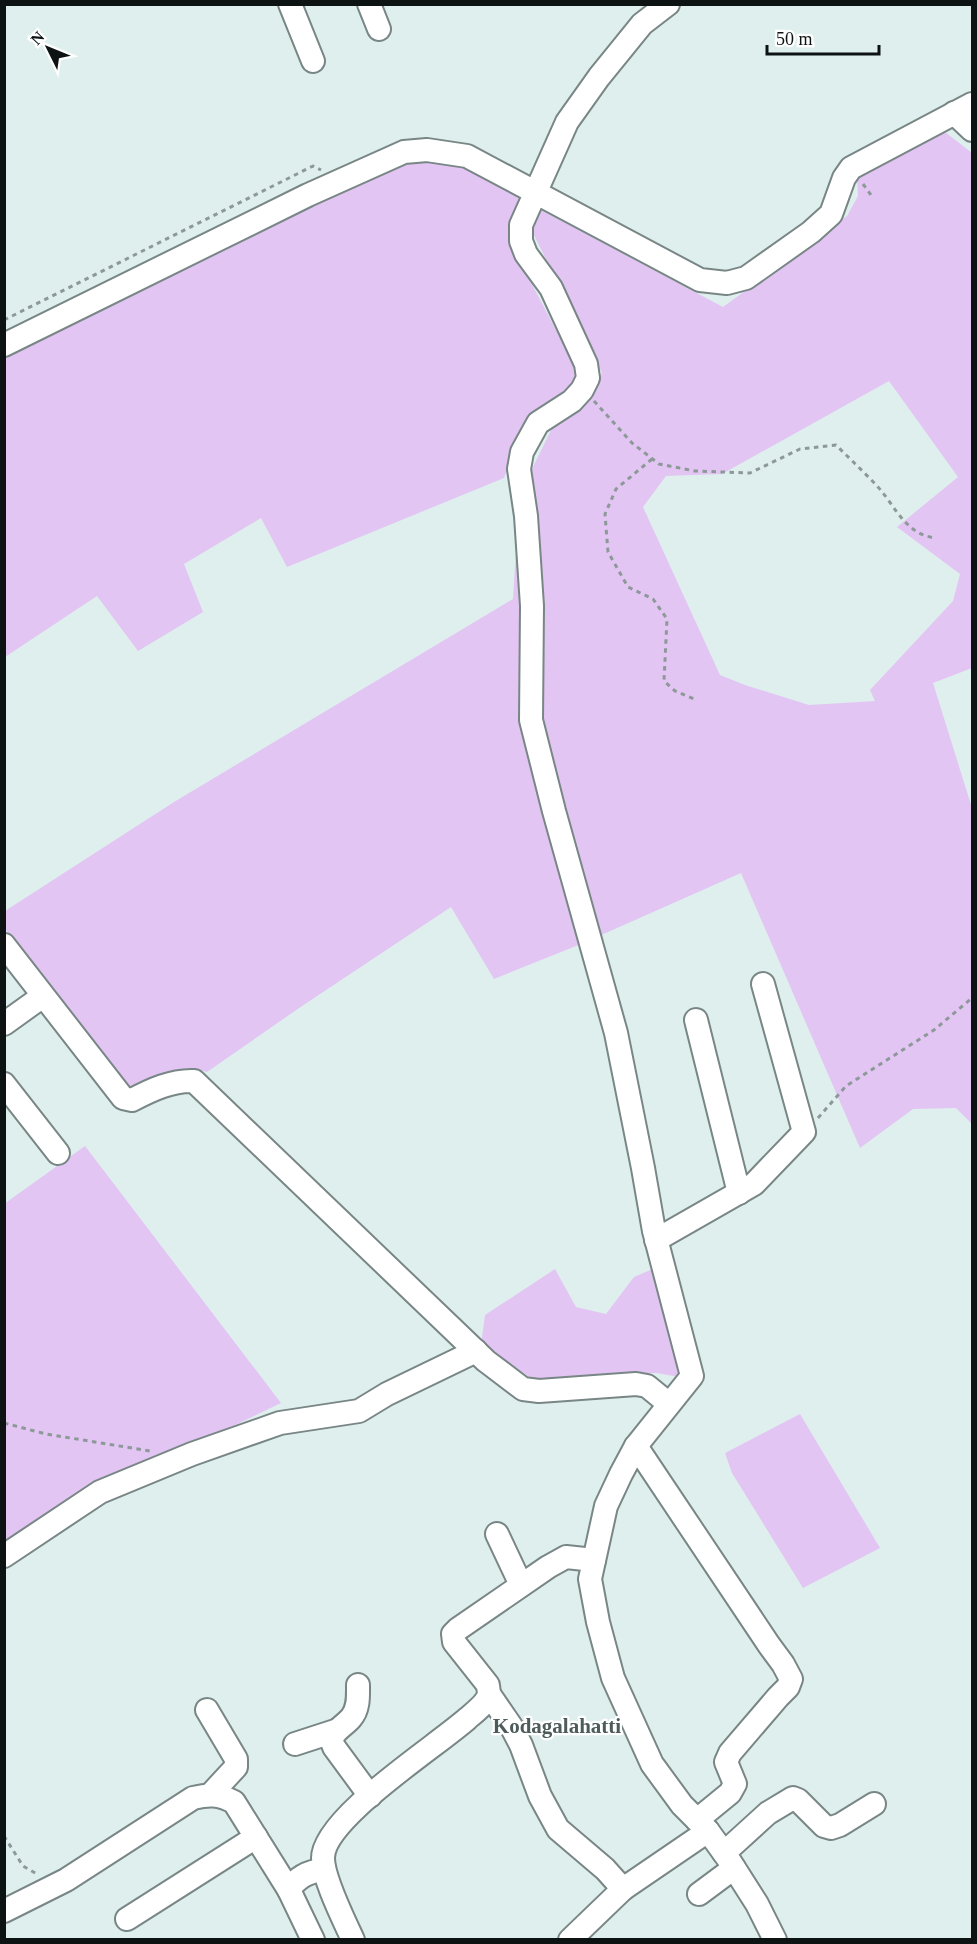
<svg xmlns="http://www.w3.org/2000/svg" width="977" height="1944" font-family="'Times New Roman',serif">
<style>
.green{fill:#e2c5f3;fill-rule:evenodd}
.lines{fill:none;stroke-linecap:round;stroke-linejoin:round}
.minor-casing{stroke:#788685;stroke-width:26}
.path{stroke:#8d9998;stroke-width:3;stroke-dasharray:4.5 4.5;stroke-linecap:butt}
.minor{stroke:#fff;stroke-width:22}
.labels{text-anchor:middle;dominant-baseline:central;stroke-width:4.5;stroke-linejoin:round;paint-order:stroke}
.quarter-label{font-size:21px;font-weight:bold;fill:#4d5b5a;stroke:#fff}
</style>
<rect width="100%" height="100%" fill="#dfefee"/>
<g class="green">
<path d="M 945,132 L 972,153 L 972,668 L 933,683 L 972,808 L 972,1124 L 956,1108 L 913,1109 L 860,1148 L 741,873 L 581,944 L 494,979 L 451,907 L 302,1006 L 207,1072 C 180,1062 155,1081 132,1094 L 5,929 L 5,911 L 174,802 L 513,599 L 516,551 L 536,552 L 531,471 L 552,428 L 602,373 L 531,229 L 541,210 L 723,307 L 847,216 L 858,196 L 857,176 ZM 889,381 L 958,477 L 897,527 L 960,574 L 953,601 L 870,690 L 875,701 L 809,705 L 745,685 L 720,675 L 643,507 L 666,476 L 722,474 Z"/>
<polygon points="429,153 483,167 526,196 524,269 580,376 560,396 526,423 504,478 287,567 261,518 184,564 203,612 138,651 97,596 5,657 5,352 294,209"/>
<polygon points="85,1146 281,1403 150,1466 109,1476 5,1548 4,1204"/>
<polygon points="655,1268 681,1350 680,1377 656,1373 534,1380 481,1345 485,1315 555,1269 576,1307 606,1314 634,1277"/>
<polygon points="800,1414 880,1548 803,1588 732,1473 725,1453"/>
</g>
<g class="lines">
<g class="minor-casing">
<g id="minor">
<polyline points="290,4 313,61"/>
<polyline points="369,4 379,29"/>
<polyline points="668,4 642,24 599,77 567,122 521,225 521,241 526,254 551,288 586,364 588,378 582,390 572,401 538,423 522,452 519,469 526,516 532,606 531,720 554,811 616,1033 643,1168 654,1231 692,1376 636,1446 621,1474 606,1506 590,1579 598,1622 613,1678 652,1764 682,1805 708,1831 729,1860 757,1904 775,1940"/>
<polyline points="954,113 972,130"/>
<polyline points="4,345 308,195 404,152 427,150 467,156 700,280 727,283 746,278 811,232 831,214 844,178 851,168 972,104"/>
<path d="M 4,945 L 123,1098 L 132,1100 C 151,1090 172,1080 194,1081 L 486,1361 L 523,1389 L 539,1391 L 636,1384 L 647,1386 L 669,1404"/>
<polyline points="696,1020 739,1193"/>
<polyline points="4,1024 36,1001"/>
<polyline points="4,1084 58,1153"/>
<polyline points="656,1240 754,1184 804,1132 763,984"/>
<polyline points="636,1446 769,1645 783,1664 791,1679 788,1687 778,1697 730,1753 726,1762 735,1784 730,1793 697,1820"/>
<polyline points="497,1534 521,1585"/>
<polyline points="4,1556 100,1492 192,1454 280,1423 359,1411 387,1394 476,1351"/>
<path d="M 358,1685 C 358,1696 359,1709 351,1718 C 344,1726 336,1729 331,1739 L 334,1747 L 370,1796"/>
<polyline points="489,1694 511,1726 521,1745 540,1796 558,1829 605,1869 623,1889"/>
<polyline points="207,1710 236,1759 236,1767 211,1794"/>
<polyline points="295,1744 335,1731"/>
<polyline points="724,1853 768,1813 793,1798 798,1800 824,1826 831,1828 840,1825 874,1804"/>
<polyline points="699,1894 734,1868"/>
<path d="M 4,1911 L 66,1880 L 193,1798 C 209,1794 219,1794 234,1802 L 289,1890"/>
<polyline points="127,1919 256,1837"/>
<path d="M 313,1940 L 289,1890 C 297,1877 310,1871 324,1870"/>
<path d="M 353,1940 C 344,1920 323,1879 323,1858 C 323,1818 437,1746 468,1718 C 475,1712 487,1703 489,1694 C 489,1693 488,1686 488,1685 L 454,1642 L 453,1634 L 458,1629 L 548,1567 L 566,1557 L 594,1560"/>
<polyline points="570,1940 623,1889 708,1831"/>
</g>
</g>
<g class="path">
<polyline points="863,184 871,195"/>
<polyline points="4,320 313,166 321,170"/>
<path d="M 594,401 L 632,443 L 659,464 L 695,471 L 750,473 L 800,449 L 836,445 C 850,459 864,472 877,486 C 895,505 905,535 936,538"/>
<polyline points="652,459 616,489 605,514 608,552 628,587 653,599 667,619 664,681 675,691 694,699"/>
<polyline points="818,1118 846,1086 934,1030 972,998"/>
<polyline points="4,1423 46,1434 150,1451"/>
<polyline points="4,1836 23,1866 37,1874"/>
</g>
<use href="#minor" class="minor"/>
</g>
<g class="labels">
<g class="quarter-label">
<text x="557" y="1726">Kodagalahatti</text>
</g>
</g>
<rect width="977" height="1944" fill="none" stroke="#0d1312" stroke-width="12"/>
<g transform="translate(48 48) rotate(313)" stroke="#ffffff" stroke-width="4.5" paint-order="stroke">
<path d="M0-4.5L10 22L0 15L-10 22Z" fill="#0d1312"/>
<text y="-9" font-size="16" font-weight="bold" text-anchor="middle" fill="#0d1312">N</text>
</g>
<path d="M767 45v9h112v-9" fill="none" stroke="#0d1312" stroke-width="3"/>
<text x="776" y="45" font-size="18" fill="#0d1312" stroke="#ffffff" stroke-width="4.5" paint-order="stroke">50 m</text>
</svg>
